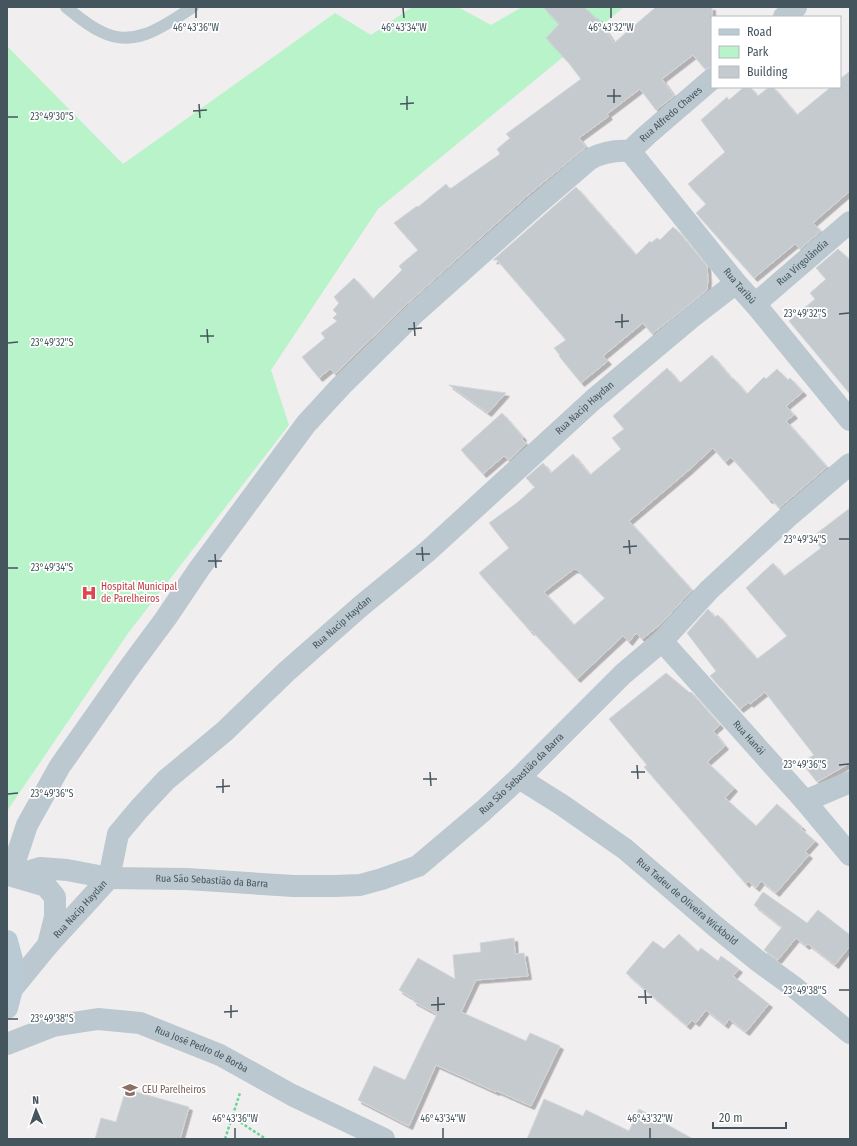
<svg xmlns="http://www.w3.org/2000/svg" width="857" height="1146" font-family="'Fira Sans Condensed',sans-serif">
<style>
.green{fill:#b9f3c9}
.building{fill:#c5cacf;stroke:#d2d6db;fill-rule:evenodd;filter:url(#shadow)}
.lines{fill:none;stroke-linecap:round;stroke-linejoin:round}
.path{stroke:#6ed396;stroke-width:2.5;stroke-dasharray:3 2;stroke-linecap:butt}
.service{stroke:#bbc8cf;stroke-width:12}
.minor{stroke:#bbc8cf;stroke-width:22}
.secondary{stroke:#bacad4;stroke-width:22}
.ticks{fill:none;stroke:#45555e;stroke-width:1.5}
.labels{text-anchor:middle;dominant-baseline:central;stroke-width:3.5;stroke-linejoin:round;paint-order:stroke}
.street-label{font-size:10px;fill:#45555e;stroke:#fff}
.health-label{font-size:10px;fill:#be3a42;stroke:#fff;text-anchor:start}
.education-label{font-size:10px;fill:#785e54;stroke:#fff;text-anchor:start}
.ticks-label{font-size:10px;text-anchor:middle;fill:#45555e;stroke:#fff;stroke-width:3.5;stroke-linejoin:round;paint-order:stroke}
</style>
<defs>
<filter id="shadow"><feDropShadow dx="3.5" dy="3.5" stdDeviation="0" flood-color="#0004"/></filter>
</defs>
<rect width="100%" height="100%" fill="#f1eeef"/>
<polygon class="green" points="412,7 458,7 491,25 522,7 624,7 378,209 271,370 289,425 129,632 7,811 7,46 123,164 335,13 371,35"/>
<g class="building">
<polygon points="543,7 584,7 596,19 598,18 614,43 656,7 712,7 712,67 705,69 693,55 662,79 674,96 656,110 640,89 607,114 609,116 579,138 586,147 527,196 408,303 335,374 330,369 319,378 302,357 325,338 321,333 337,321 333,318 337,314 333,310 339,303 334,297 354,278 373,299 402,270 399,266 418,250 394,223 417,206 418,207 446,184 450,189 500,154 497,149 510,138 506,134 581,79 568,62 546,38 559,24"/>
<polygon points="850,71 850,191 813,223 821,231 800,249 795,244 754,278 696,213 706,204 688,184 725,152 701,120 727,97 729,100 744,87 750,87 758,96 769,87 773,87 797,115 831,87 840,87 840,79"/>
<polygon points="576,187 636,255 650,241 651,243 657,238 660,240 673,227 675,229 676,229 707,266 708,279 707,290 652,334 643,323 603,356 608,361 581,383 559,356 560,355 554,348 566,340 497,260 493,260"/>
<polygon points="838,249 850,260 850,394 789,321 815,299 810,293 826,279 816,268"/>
<path d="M 712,355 L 732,379 L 733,378 L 747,394 L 764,377 L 766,379 L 777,369 L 788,380 L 790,378 L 803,392 L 786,406 L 794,415 L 786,421 L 827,467 L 779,508 L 771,499 L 769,500 L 731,457 L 725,462 L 713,448 L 688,471 L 629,521 L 692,590 L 661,624 L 642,639 L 636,633 L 629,642 L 623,636 L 577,679 L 532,631 L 531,632 L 479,573 L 509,548 L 489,523 L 518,502 L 535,487 L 526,478 L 543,463 L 551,473 L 573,454 L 590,475 L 621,449 L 612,438 L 624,429 L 613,416 L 667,368 L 680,383 ZM 574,569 L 575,570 L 576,569 L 605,598 L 574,625 L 544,592 Z"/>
<polygon points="449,385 506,393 488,413"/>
<polygon points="502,413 523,437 522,439 526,444 509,460 504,456 483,474 461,450"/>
<polygon points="850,508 850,763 817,782 801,762 814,755 765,692 750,704 749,702 740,709 710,676 716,671 687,633 708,609 715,617 718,615 757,659 787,636 746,588 773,563 784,576 821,548 812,537"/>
<polygon points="666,673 690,693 691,692 720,725 713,731 725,746 707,762 734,788 725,798 756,826 777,804 802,827 801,829 815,841 805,852 809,855 776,893 761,881 756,888 748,881 746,884 644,767 647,765 609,719"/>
<polygon points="763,892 807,923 818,910 850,935 850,946 835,965 808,944 806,946 796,938 778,960 764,950 782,927 754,905"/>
<polygon points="679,934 698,952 701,948 718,961 721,956 739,969 733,976 769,1004 746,1032 729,1019 725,1025 706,1010 696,1023 692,1020 687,1026 626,973 653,941 664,949"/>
<polygon points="514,938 515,954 524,953 528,976 476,980 461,1012 526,1041 530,1033 560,1046 531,1106 497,1091 496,1092 436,1065 409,1126 358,1100 374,1066 405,1080 437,1014 413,1001 414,999 399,990 418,958 455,979 453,955 481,952 480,943"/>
<polygon points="126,1089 189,1107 180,1139 95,1139 101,1118 116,1122"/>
<polygon points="544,1099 583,1116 586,1110 629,1131 639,1109 693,1139 527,1139"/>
</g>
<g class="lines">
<g class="path">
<polyline points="232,1117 266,1139"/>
<polyline points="225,1139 240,1093"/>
</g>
<path class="service" d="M 66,7 C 77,16 88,26 102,32 C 135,49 165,25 193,7"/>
<g class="minor">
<polyline points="784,17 796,7"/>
<path id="s1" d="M 630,151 L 736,283 L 755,304 L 850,420"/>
<path id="s2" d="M 630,151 L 647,135 L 712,79"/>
<path id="s3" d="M 755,304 L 850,222"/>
<path id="s4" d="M 662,641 L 805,801 L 850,855"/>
<path id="s5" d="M 519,778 L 562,805 L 625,849 L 716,927 L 758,961 L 794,987 L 850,1033"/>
<polyline points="805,801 850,782"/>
<path id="s6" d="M 13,876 L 40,868 L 67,870 L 109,878 L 187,879 L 293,886 L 335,886 L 360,885 L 382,879 L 418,866 L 483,811 L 519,778 L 623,674 L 662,641 L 709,590 L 790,515 L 850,464"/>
<path d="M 48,945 L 55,917 L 55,897 L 46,886 L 12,876 L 16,858 L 27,825 L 60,766 L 129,668 L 166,618 L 199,569 L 306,424 L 341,386 L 416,312 L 535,206 L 590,159 C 603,152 615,150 630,151"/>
<path id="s7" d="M 12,989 L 48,945 L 109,878 L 118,834 L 139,809 L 166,780 L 225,731 L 286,672 L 361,606 L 428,551 L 593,400 L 692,317 L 736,283"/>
<path id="s8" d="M 7,1044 L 53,1026 L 98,1019 L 140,1023 L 220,1055 L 292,1095 L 384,1139"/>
</g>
<polyline class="secondary" points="7,941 12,960 12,989 7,1008"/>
</g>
<path class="ticks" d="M 196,8 L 196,18M 403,8 L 404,18M 611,8 L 611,18M 614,89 L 614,103M 407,96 L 407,110M 607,96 L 621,96M 199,104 L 200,118M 400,104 L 414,103M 193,111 L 207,110M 8,117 L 18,117M 622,314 L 622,328M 839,314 L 849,313M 414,322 L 415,336M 615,322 L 629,321M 207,329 L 208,343M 408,329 L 422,328M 200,336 L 214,336M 8,343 L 18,342M 839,539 L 849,539M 629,540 L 630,554M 422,547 L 423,561M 623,547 L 637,546M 215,554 L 216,568M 416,554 L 430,554M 208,561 L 222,561M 8,568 L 18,568M 637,765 L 638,779M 839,765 L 849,764M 430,772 L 431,786M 631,772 L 645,772M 223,779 L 223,793M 423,779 L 437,779M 216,787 L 230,786M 8,794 L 18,793M 645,990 L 646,1004M 839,990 L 849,990M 438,997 L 438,1011M 638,997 L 652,997M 231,1005 L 231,1018M 431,1005 L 445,1004M 224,1012 L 238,1011M 8,1019 L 18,1019M 235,1128 L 235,1138M 443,1128 L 443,1138M 650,1128 L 650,1138"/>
<defs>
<g id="hospital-bare" transform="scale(1.2)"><path d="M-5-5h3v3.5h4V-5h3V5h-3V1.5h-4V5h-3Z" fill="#e0444e" stroke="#fff" stroke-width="2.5" paint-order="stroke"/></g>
<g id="school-bare" transform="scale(1.2)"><path d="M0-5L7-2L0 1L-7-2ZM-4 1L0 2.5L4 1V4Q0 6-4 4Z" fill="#8d6e63" stroke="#fff" stroke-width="2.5" paint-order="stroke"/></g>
</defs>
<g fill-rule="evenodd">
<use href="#hospital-bare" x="89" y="593"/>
<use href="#school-bare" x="130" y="1090"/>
</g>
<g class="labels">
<g class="street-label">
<text stroke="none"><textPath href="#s2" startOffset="55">Rua Alfredo Chaves</textPath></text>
<text stroke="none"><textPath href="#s3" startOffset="63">Rua Virgolândia</textPath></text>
<text stroke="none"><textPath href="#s1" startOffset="174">Rua Taribú</textPath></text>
<text stroke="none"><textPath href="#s7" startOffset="825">Rua Nacip Haydan</textPath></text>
<text stroke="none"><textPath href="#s7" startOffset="501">Rua Nacip Haydan</textPath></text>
<text stroke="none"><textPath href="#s4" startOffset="130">Rua Hanói</textPath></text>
<text stroke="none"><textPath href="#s6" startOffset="549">Rua São Sebastião da Barra</textPath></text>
<text stroke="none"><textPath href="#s6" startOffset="201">Rua São Sebastião da Barra</textPath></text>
<text stroke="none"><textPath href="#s5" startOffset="209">Rua Tadeu de Oliveira Wickbold</textPath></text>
<text stroke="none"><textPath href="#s7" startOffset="105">Rua Nacip Haydan</textPath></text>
<text stroke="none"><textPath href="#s8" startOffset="204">Rua José Pedro de Borba</textPath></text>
</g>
<g class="health-label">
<text x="101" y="587">Hospital Municipal<tspan x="101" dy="12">de Parelheiros</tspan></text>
</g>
<g class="education-label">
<text x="142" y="1090">CEU Parelheiros</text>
</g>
</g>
<g class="ticks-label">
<text x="196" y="31">46°43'36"W</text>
<text x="404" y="31">46°43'34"W</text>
<text x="611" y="31">46°43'32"W</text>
<text x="52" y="120">23°49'30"S</text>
<text x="805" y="317">23°49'32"S</text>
<text x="52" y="346">23°49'32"S</text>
<text x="805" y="543">23°49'34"S</text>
<text x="52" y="571">23°49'34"S</text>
<text x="805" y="768">23°49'36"S</text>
<text x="52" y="797">23°49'36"S</text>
<text x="805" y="994">23°49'38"S</text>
<text x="52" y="1022">23°49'38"S</text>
<text x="235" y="1122">46°43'36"W</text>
<text x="443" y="1122">46°43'34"W</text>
<text x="650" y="1122">46°43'32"W</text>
</g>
<rect width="857" height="1146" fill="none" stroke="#45555e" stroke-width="16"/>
<rect x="711" y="16" width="130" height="72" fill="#ffffff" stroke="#b5bbbf"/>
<rect x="719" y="29" width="20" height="6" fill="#bacad4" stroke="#b5bbbf"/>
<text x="747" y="36" font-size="12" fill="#45555e">Road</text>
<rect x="719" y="46" width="20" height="12" fill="#b9f3c9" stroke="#b5bbbf"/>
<text x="747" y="56" font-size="12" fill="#45555e">Park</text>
<rect x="719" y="66" width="20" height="12" fill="#c5cacf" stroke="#b5bbbf"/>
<text x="747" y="76" font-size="12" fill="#45555e">Building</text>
<g transform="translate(36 1110) rotate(358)" stroke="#ffffff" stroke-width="3" paint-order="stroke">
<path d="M0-3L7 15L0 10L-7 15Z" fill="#45555e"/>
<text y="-6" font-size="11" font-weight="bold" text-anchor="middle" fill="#45555e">N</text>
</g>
<path d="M713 1122v6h73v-6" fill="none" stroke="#45555e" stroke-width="2"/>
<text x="719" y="1122" font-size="12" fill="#45555e" stroke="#ffffff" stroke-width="3" paint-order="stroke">20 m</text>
</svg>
